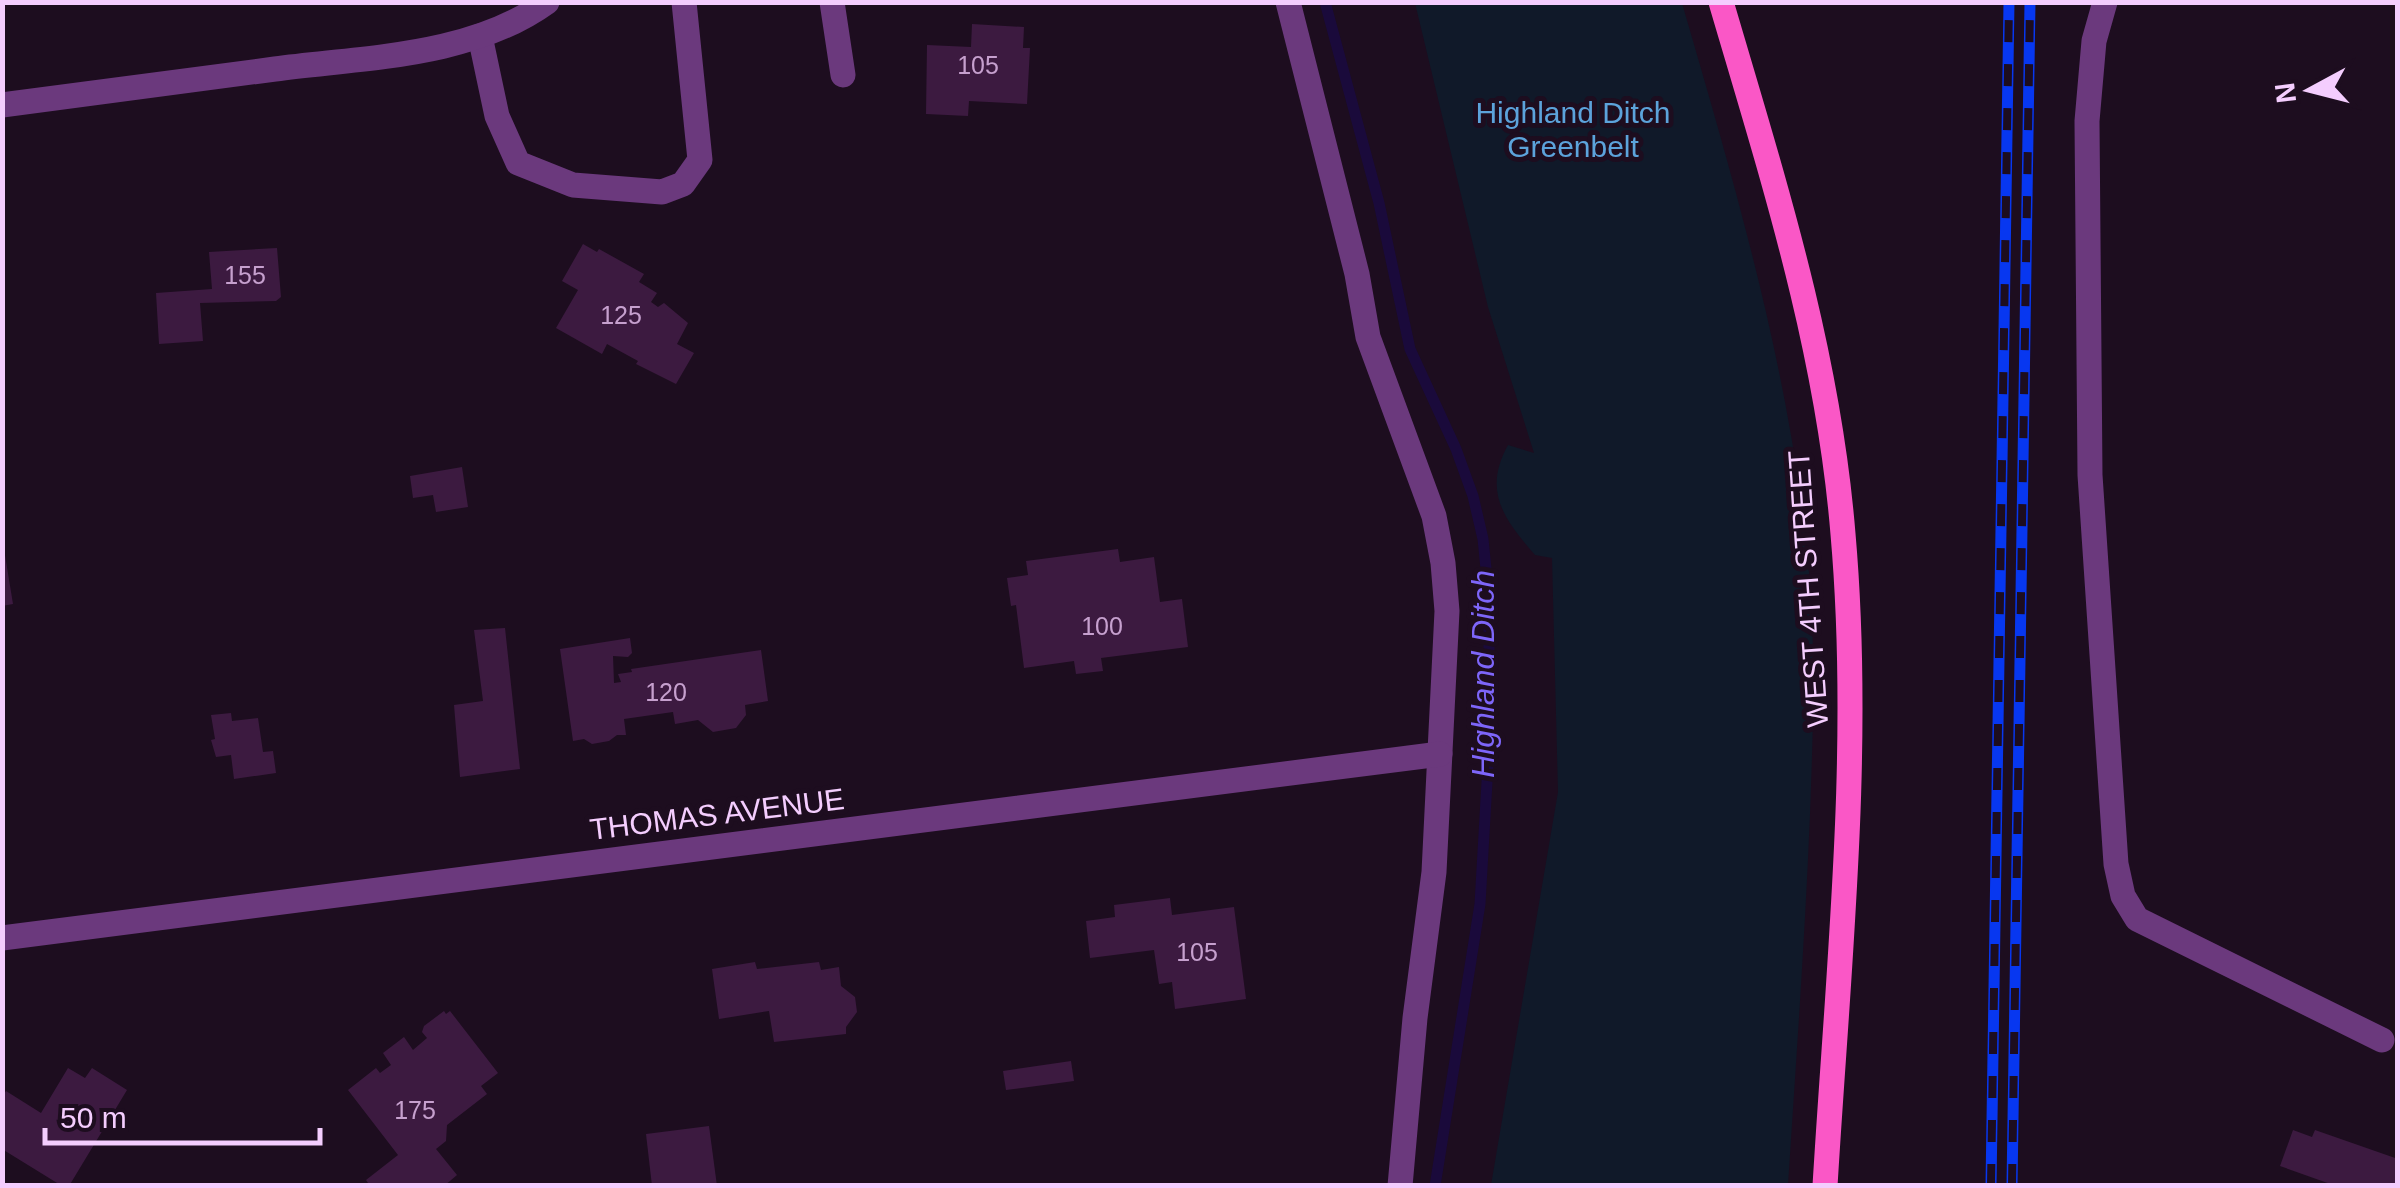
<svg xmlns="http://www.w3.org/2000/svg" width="2400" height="1188" font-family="Arial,sans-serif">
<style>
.green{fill:#101929}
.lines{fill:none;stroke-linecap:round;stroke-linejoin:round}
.stream{stroke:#1a0a3b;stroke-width:11}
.building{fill:#3c1a40}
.minor{stroke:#6b397d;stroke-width:25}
.major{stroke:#fa57c6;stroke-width:25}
.rail-casing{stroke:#0737f0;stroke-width:11}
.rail{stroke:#1d0d1f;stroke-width:8;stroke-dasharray:22;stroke-linecap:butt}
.labels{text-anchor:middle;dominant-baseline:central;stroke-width:10;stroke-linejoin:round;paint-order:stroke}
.number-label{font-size:25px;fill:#c6a0ce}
.park-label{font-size:30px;fill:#5ca3db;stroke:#1d0d1f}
.street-label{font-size:30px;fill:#f4cdfe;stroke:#1d0d1f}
.water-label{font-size:32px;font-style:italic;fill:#7e66fa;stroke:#1d0d1f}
</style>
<rect width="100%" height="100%" fill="#1d0d1f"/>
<path class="green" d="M 1415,3 L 1682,3 C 1736,189 1792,377 1809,572 C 1816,652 1813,734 1810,814 C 1805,938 1796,1062 1788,1185 L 1491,1185 L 1558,792 L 1552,558 L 1535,555 C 1505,520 1482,492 1508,445 L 1534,453 L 1488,307 Z"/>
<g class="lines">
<polyline class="stream" points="1325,2 1379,203 1410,349 1456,449 1473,496 1483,539 1489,598 1489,747 1480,904 1435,1186"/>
</g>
<g class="building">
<polygon points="972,24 1024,27 1023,48 1030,48 1027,104 969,101 968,116 926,114 927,45 971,47"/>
<polygon points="583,244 597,252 599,249 644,274 639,282 657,293 651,302 658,307 664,303 688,323 677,344 694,353 676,384 636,364 638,361 607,344 602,354 556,328 578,290 562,281"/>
<polygon points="277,248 281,297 276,301 200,303 203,341 159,344 156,293 212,289 209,252"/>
<polygon points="462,467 468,507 436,512 433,495 413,498 410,476"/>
<polygon points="2,537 13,604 2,606"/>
<polygon points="1118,549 1120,562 1154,557 1160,602 1182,599 1188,647 1101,658 1103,671 1076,674 1074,661 1024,668 1016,605 1011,606 1007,578 1028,575 1026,561"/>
<polygon points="505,628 520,769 460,777 454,705 483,701 474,630"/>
<polygon points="630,638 632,653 628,657 613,656 614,683 621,682 618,674 632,672 631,669 761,650 768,701 745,705 746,715 736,728 713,732 698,720 675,724 673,712 624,719 626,735 617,735 609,741 592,744 584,739 573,741 560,649"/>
<polygon points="231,713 232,721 258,718 263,752 273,751 276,773 234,779 231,755 216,757 211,740 215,739 211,715"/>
<polygon points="1170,898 1172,915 1234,907 1246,999 1175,1009 1172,982 1159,984 1154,950 1090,958 1086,921 1115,917 1114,905"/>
<polygon points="755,962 757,969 819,962 821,970 839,967 841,986 855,997 857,1012 846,1027 846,1034 774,1042 769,1011 719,1019 712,969"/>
<polygon points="444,1011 446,1014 450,1011 498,1073 481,1086 487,1094 447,1125 446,1141 436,1149 457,1175 444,1186 370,1186 366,1180 398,1155 348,1090 376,1068 380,1073 391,1065 383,1053 404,1037 413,1050 427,1038 422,1032 424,1026"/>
<polygon points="1071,1061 1074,1081 1006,1090 1003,1071"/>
<polygon points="68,1068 85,1078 92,1068 127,1090 69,1186 62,1186 2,1149 2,1097 6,1091 41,1113"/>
<polygon points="709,1126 717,1186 652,1186 646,1134"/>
<polygon points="2293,1130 2312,1137 2315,1130 2398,1159 2398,1186 2336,1186 2280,1166"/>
</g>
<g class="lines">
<g class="minor">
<polyline points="832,2 843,75"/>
<polyline points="1288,2 1357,274 1368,337 1434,516 1443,563 1447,611 1434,872 1415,1018 1400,1186"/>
<polyline points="2105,2 2094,41 2087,121 2090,475 2116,864 2123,896 2137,919 2382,1040"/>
<polyline points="480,36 497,116 518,163 573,185 662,192 683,184 700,160 684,2"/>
<path d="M 2,105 C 93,93 184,81 275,69 C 365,57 471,57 547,2"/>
<polyline points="2,938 1440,754"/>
</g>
<path class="major" d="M 1721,2 C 1773,179 1828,349 1843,534 C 1862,750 1838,969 1825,1186"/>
<g class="rail-casing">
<g id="rail">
<polyline points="1991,1186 2009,2"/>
<polyline points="2012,1186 2030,2"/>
</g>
</g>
<use href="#rail" class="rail"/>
</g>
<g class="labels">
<g class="number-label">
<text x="978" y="65">105</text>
<text x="245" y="275">155</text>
<text x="621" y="315">125</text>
<text x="1102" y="626">100</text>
<text x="666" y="692">120</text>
<text x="1197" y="952">105</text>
<text x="415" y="1110">175</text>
</g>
<g class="park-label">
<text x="1573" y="112">Highland Ditch<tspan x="1573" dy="34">Greenbelt</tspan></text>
</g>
<g class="street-label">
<text transform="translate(1808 589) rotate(-94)">WEST 4TH STREET</text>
<text transform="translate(717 814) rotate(-7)">THOMAS AVENUE</text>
</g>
<g class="water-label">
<text transform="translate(1483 674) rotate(-90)">Highland Ditch</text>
</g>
</g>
<rect width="2400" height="1188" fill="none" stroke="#f4cdfe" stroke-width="10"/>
<g transform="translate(2310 90) rotate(263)" stroke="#1d0d1f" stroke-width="8" paint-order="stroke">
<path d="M0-8L18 38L0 25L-18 38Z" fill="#f4cdfe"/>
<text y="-15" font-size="28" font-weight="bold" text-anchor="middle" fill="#f4cdfe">N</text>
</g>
<path d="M45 1128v15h275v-15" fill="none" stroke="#f4cdfe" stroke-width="5"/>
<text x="60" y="1128" font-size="30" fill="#f4cdfe" stroke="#1d0d1f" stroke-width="8" paint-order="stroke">50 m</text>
</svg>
